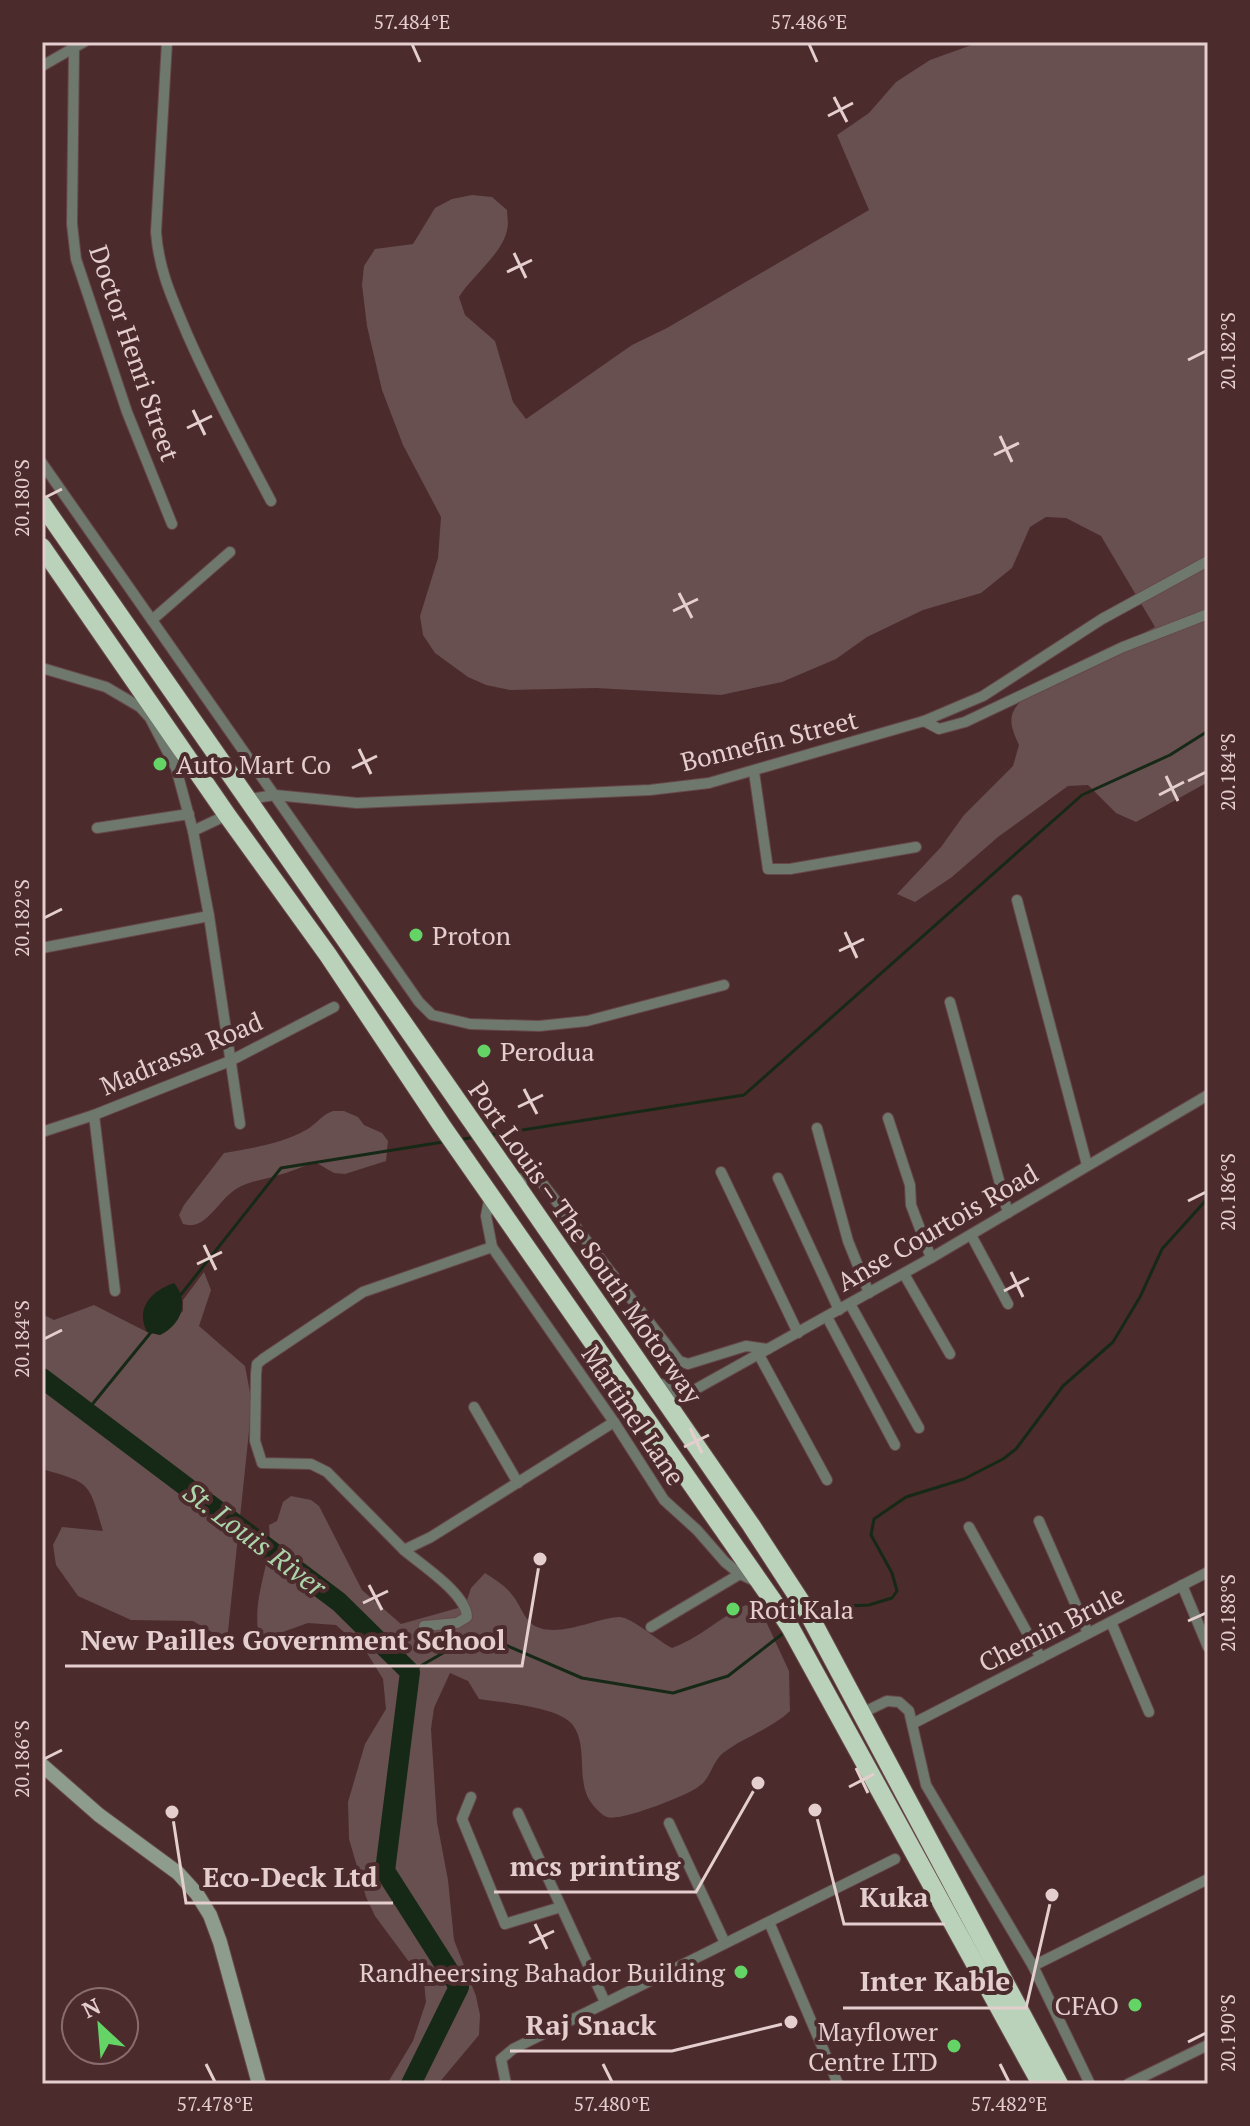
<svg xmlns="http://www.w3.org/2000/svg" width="1250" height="2126" font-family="'PT Serif',serif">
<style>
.green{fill:#684f50}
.water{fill:#162916}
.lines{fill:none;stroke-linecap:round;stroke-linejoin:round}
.stream{stroke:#162916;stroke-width:3}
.river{stroke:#162916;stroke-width:20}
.street-casing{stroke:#67484a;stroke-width:12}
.secondary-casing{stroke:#67484a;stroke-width:16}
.highway-casing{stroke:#67484a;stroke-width:20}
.street{stroke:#6e786d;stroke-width:10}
.secondary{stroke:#8d9c8c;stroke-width:14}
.highway{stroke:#bad2b9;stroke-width:18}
.ticks{fill:none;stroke:#e4cece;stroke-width:3}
.poi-dot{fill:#65d467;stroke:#4c2b2d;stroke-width:3}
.labels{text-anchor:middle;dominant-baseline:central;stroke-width:8;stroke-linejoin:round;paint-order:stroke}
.street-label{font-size:26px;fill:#e4cece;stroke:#4c2b2d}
.poi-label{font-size:26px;fill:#e4cece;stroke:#4c2b2d;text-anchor:start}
.water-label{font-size:28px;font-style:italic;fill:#abd4a9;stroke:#4c2b2d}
.leader{fill:none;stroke:#e4cece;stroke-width:3}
.callout-dot{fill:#e4cece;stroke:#4c2b2d;stroke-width:3}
.callout-label{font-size:28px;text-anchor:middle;font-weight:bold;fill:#e4cece;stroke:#4c2b2d;stroke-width:8;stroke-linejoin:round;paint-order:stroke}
.neatline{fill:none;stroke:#e4cece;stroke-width:3}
.ticks-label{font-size:20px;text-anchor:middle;fill:#e4cece}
</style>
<rect width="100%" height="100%" fill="#4c2b2d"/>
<g class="green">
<path d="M 980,42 L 1208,42 L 1208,782 L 1136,822 L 1116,813 L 1088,785 L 1068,786 L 998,837 L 952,877 L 915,902 L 897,894 L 941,847 L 964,815 L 1013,766 L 1019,745 C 1007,719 1008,712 1030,692 L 1155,627 L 1101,536 L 1066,518 L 1046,517 L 1030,527 L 1012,568 L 981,593 L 923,610 L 867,637 L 836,659 L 782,682 L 721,695 L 596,688 L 510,690 L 486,685 L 468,677 L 435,653 L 423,635 L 420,616 L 438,558 L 441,517 L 403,445 L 382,390 L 367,326 L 362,285 L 364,266 L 375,249 L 413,244 L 435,208 L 452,199 L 472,195 L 492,197 L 507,210 C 507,216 509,224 507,230 C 503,253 472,276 459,297 L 465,315 L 495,341 L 513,402 L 526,419 L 632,345 L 667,328 L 869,210 L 837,135 L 869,113 L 896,82 L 930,60 Z"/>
<path d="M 333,1111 L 344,1111 L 358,1117 L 364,1125 L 382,1133 L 388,1141 L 386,1161 L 345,1174 L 334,1173 L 315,1162 C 303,1166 291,1172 279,1175 C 262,1181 247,1180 232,1192 C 216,1204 205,1231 183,1224 L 179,1215 L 184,1205 L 224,1153 C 252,1148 281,1144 306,1130 C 317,1124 321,1115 333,1111 Z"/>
<path d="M 204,1272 L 211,1290 L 199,1326 L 245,1366 L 252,1403 L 227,1641 L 193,1621 L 131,1620 L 78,1596 L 56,1565 L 53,1545 L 62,1527 L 103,1531 C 89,1482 91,1483 42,1469 L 42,1314 L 54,1320 L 94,1305 L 147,1332 L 160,1335 L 183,1311 L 183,1300 Z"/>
<path d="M 291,1496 L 311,1500 L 319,1506 L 362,1590 L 401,1624 L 465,1606 L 471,1588 L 485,1573 C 496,1580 506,1586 513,1596 C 522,1607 525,1624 540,1628 C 563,1636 600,1617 620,1617 C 633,1618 658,1641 672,1648 C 700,1638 720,1617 746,1605 L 763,1615 L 789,1671 L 790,1711 C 770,1730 743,1737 723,1753 C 712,1762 711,1779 698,1787 C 686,1796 620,1822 607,1817 C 603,1816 595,1808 593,1805 C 574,1783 590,1747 572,1724 C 556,1706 503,1703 479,1699 L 468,1681 L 450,1673 L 434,1708 L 431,1729 L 437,1822 L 448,1880 L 454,1940 L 476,1996 L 480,2015 L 479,2035 L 438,2084 L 387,2084 L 413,2041 L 426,2002 L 424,1982 L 375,1916 L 366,1897 L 349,1839 L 348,1802 L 365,1744 L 386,1709 L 383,1679 L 367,1653 L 336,1625 L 308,1623 L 266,1638 L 258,1632 C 253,1591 273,1562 269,1525 L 277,1521 L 283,1502 Z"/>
</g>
<path class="water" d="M 174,1283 C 190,1302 181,1325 160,1335 L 147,1332 C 135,1308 151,1291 174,1283 Z"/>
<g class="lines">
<g class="stream">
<polyline points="490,1135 744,1095 1082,795 1170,755 1208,731"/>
<polyline points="458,1140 475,1137"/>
<polyline points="179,1297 281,1168 443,1142"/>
<polyline points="86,1412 152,1331"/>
<polyline points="817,1613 828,1607 869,1605 892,1598 897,1591 892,1573 871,1535 874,1519 906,1497 964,1479 1003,1459 1016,1449 1063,1386 1113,1342 1140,1297 1162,1249 1208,1198"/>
<polyline points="410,1672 462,1642 487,1637 582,1678 673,1693 728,1676 786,1631"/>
</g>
<polyline class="river" points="42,1378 339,1602 410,1672 385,1871 459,1987 411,2084"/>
<g class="street-casing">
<g id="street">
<path d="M 167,42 L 156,232 C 159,272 173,300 188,336 C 213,393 242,446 271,501"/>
<polyline points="74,48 72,224 76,259 127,412 172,524"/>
<polyline points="42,66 84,42"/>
<polyline points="42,463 419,1002 432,1015 470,1024 539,1026 587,1021 724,985"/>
<polyline points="152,620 230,552"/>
<polyline points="42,668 106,687 140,707 150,718 176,768 193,831 209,916 240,1124"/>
<polyline points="924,721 939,729 965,722 1123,647 1208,614"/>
<polyline points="754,772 768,869 790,869 916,847"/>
<polyline points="249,799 275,795 357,803 650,790 709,783 924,721 983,696 1102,619 1208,561"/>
<polyline points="97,828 189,814"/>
<polyline points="193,831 227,815"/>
<polyline points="1017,900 1087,1165"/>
<polyline points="42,948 209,916"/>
<polyline points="950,1002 1008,1213"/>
<polyline points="94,1115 115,1291"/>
<polyline points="888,1118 910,1185 911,1205 931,1258"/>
<polyline points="817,1128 848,1241 869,1293"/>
<polyline points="42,1132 94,1115 230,1061 334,1007"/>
<polyline points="721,1172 798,1333"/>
<polyline points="778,1178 839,1310"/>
<polyline points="512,1179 534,1178 543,1184 679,1361 688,1364 746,1346 768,1349"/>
<polyline points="490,1195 486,1216 492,1247 614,1422 664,1500 697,1530 725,1562 740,1574 757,1582"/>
<polyline points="971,1235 1008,1304"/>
<polyline points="492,1247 363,1292 263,1359 257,1364 256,1374 255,1441 262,1463 311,1464 327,1472 404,1550 431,1537 614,1422"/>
<polyline points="904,1274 950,1354"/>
<polyline points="850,1304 919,1428"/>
<polyline points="827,1317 895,1445"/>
<polyline points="759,1355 827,1480"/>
<polyline points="661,1384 677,1395 687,1394 931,1258 1208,1095"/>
<polyline points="474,1407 518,1483"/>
<polyline points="1039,1521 1088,1633"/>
<polyline points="969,1527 1041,1658"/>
<path d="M 404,1550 C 421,1565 466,1593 467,1617 L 457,1623 L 424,1626"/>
<polyline points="1182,1585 1208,1647"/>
<polyline points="1111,1622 1149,1712"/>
<polyline points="651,1627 740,1574"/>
<polyline points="860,1714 887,1701 899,1702 909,1711 926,1785 1033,1966 1090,2084"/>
<polyline points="914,1723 1208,1572"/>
<polyline points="471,1797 462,1819 505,1924 561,1907"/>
<polyline points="518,1813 605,2002"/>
<polyline points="669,1823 725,1943"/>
<polyline points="769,1922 838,2084"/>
<polyline points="1033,1966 1208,1879"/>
<polyline points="506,2084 501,2059 513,2049 895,1859"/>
<polyline points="1128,2084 1208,2045"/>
</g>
</g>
<g class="secondary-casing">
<polyline id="secondary" points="42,1765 99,1815 178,1873 197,1894 210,1915 220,1942 259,2084"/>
</g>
<g class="highway-casing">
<g id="highway">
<polyline points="42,504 512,1179 751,1525 807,1611 1059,2084"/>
<polyline points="42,547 227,815 328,955 442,1126 773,1601 790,1627 1041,2084"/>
</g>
</g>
<use href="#street" class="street"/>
<use href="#secondary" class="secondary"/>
<use href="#highway" class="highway"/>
</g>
<path class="ticks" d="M 412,44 L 420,62M 809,44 L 817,62M 834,97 L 847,122M 828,116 L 853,103M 514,253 L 526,278M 507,272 L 532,260M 1188,360 L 1206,351M 193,410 L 205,435M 187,428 L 212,416M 1000,436 L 1012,462M 994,455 L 1019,443M 44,498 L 62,489M 679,593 L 692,618M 673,611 L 698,599M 359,749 L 371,774M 352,768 L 377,756M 1166,776 L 1178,801M 1188,781 L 1206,772M 1159,795 L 1184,782M 44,918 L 62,909M 845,932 L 857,958M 839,951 L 864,939M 524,1089 L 537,1114M 518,1107 L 543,1095M 1188,1201 L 1206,1192M 204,1245 L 216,1270M 197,1264 L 222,1252M 1011,1272 L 1023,1297M 1004,1291 L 1029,1278M 44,1339 L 62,1330M 690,1428 L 702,1453M 684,1447 L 709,1435M 369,1585 L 382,1610M 363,1603 L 388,1591M 1188,1621 L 1206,1613M 44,1759 L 62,1750M 856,1768 L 868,1793M 849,1787 L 874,1774M 535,1924 L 547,1949M 529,1943 L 554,1931M 1188,2042 L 1206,2033M 206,2064 L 215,2082M 603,2064 L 612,2082M 1000,2064 L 1009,2082"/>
<g class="poi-dot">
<circle cx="160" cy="764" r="8"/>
<circle cx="416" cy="935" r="8"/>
<circle cx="484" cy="1051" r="8"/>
<circle cx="733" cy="1609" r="8"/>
<circle cx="741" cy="1972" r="8"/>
<circle cx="1135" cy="2005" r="8"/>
<circle cx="954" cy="2046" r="8"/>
</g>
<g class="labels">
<g class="street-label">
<text transform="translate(135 353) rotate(71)">Doctor Henri Street</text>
<text transform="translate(769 740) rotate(-14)">Bonnefin Street</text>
<text transform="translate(181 1053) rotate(-23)">Madrassa Road</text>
<text transform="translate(937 1227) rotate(-30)">Anse Courtois Road</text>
<text transform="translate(586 1242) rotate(55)">Port Louis – The South Motorway</text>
<text transform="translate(634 1415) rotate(56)">Martinel Lane</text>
<text transform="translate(1051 1628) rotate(-27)">Chemin Brule</text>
</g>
<g class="poi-label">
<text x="176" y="764">Auto Mart Co</text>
<text x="432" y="935">Proton</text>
<text x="500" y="1051">Perodua</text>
<text x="749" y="1609">Roti Kala</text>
<text x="725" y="1972" text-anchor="end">Randheersing Bahador Building</text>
<text x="1119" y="2005" text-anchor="end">CFAO</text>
<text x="938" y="2031" text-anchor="end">Mayflower<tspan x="938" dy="30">Centre LTD</tspan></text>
</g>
<g class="water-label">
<text transform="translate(255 1539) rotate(37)">St. Louis River</text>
</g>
</g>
<path class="leader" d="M540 1559L522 1666H65M758 1783L696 1892H494M172 1812L186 1903H393M815 1810L844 1924H945M1052 1895L1026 2008H843M791 2022L672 2051H510"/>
<g class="callout-dot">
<circle cx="540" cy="1559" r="8"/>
<circle cx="758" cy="1783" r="8"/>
<circle cx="172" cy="1812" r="8"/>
<circle cx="815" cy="1810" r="8"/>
<circle cx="1052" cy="1895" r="8"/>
<circle cx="791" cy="2022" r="8"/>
</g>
<g class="callout-label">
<text x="293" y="1650">New Pailles Government School</text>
<text x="595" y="1876">mcs printing</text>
<text x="290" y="1887">Eco-Deck Ltd</text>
<text x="894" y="1907">Kuka</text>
<text x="935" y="1991">Inter Kable</text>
<text x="591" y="2035">Raj Snack</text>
</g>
<rect width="1250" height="2126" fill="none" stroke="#4c2b2d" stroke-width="88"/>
<g transform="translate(100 2026) rotate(334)"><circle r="38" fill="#4c2b2d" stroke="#896c6d" stroke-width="2"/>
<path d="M0-6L14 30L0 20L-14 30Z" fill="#65d467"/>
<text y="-12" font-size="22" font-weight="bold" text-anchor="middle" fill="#e4cece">N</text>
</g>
<rect x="44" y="44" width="1162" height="2038" class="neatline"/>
<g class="ticks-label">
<text x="412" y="29">57.484°E</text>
<text x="809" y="29">57.486°E</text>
<text transform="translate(1228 351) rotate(-90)" y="7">20.182°S</text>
<text transform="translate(22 498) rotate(-90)" y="7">20.180°S</text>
<text transform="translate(1228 772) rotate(-90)" y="7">20.184°S</text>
<text transform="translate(22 918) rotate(-90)" y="7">20.182°S</text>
<text transform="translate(1228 1192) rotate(-90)" y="7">20.186°S</text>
<text transform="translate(22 1339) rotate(-90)" y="7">20.184°S</text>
<text transform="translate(1228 1613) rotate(-90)" y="7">20.188°S</text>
<text transform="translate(22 1759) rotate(-90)" y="7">20.186°S</text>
<text transform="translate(1228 2033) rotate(-90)" y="7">20.190°S</text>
<text x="215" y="2111">57.478°E</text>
<text x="612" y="2111">57.480°E</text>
<text x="1009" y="2111">57.482°E</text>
</g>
</svg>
